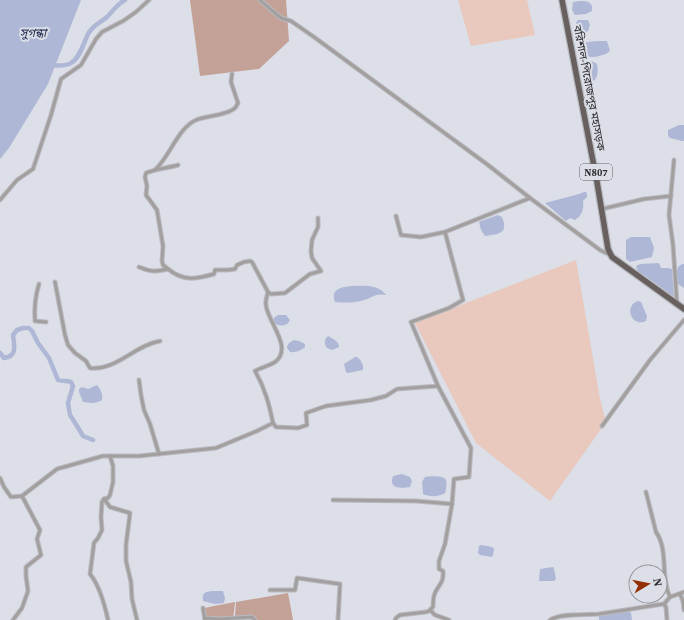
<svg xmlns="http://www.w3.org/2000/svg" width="684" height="620" font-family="'Source Serif 4','Noto Sans Bengali',serif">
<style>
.green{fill:#e9c8bd}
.forest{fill:#c3a196}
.water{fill:#aeb7d5}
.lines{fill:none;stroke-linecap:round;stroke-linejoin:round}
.canal{stroke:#aeb7d5;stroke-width:4.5}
.minor-casing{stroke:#b9bbc2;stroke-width:5}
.trunk-casing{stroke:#b9bbc2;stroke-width:8}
.minor{stroke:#a39f9e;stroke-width:3}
.trunk{stroke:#68605e;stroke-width:5.5}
.labels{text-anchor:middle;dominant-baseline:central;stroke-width:4;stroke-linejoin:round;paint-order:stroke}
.shield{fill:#dcdfe7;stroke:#616267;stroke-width:1}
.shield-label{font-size:10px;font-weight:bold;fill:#2c2d30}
.street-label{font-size:11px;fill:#2c2d30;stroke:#dcdfe7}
.water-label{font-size:12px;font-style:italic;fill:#1f274f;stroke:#dcdfe7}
</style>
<rect width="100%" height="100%" fill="#dcdfe7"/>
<g class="green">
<polygon points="458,0 527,0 535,35 471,46"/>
<polygon points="576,260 600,399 606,422 550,501 476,443 415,323"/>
</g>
<g class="forest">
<polygon points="190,0 286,0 289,41 259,69 200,76"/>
<polygon points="288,593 293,620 256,620 254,616 235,616 236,602"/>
<polygon points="235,602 233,620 206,620 204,608"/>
</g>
<g class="water">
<polygon points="0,0 81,0 48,84 9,148 0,159"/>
<path d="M 580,1 C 588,1 593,2 592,11 L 586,14 L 575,15 L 572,10 L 573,2 Z"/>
<path d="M 578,20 L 588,20 L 590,25 L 588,31 C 584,34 581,35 576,32 L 576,23 Z"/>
<path d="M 598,41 L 607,41 L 610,51 C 605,56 586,61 583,52 C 582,50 583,46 583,45 L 587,42 Z"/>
<path d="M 589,61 L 594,62 L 597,64 C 598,72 599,79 590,83 L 586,82 C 582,73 582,69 589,61 Z"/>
<polygon points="679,125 684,125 684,141 682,141 670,138 668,136 668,130"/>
<path d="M 584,192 L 586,192 L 587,194 L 587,197 L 583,201 C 584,209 582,216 575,220 L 570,218 L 566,221 L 545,203 L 579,194 Z"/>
<path d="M 498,215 L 502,217 C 503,220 505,224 504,227 C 504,235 490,235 485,236 L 481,230 L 479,222 L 481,221 Z"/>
<polygon points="631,237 650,237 654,248 652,257 630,262 626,259 626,240"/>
<polygon points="659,263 661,268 668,268 672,269 674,297 644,275 638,272 636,266 640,264"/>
<polygon points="682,264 684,264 684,288 678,284 676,275 678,267"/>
<path d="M 351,286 C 364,286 378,284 386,295 L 385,295 C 375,293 373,298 364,300 C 355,303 344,303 335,302 C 330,289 342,287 351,286 Z"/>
<path d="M 638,301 L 641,302 L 647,316 L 646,321 C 632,328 623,306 638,301 Z"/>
<path d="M 278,315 L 286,315 L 290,320 C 287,327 278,327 273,322 L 274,318 Z"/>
<path d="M 328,336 C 333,339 339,341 339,347 L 332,350 L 327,348 C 324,344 324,339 328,336 Z"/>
<path d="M 294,340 L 299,341 L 305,344 L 305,347 C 302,350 295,353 290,352 L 287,348 C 287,344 290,342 294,340 Z"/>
<path d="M 355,357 L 357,357 C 361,360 364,365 363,370 L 348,373 L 346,372 L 344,364 Z"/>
<path d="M 97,385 C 101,390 103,394 102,400 C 96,404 89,403 83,402 L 79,392 L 79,389 L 82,387 L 88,389 Z"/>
<path d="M 402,474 L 410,477 L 412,481 L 410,487 C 402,488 388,490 393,476 Z"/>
<path d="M 425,477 C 429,476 444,475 446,480 C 447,483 446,490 445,493 C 439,497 429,497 423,494 L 422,482 Z"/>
<polygon points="481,545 492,547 494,549 493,555 492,557 480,555 478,553 479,546"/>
<polygon points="553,567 554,569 556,579 554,581 539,581 540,569"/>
<path d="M 213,591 L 223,591 L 225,598 L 224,603 L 215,604 L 203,601 C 202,592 205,592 213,591 Z"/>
<polygon points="628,611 631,613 632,620 599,620 599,616 601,616"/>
</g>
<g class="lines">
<g class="canal">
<path d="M 50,65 C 56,65 65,67 71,63 C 80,58 84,42 88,34 C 93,25 100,23 107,17 C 113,11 117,4 125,0"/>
<path d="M 0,353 L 4,358 C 18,356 14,345 13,335 L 17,330 L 23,328 L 29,328 L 32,331 L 38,343 L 49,358 L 58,380 C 63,382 67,380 71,382 L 73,386 L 68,403 L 70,415 L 77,426 L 83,436 L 93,440"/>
</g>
<g class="minor-casing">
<g id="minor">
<polyline points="260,0 281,18 291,21 314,37 488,165 530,198 600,250 610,255"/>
<polyline points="674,160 669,215 673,245 677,303"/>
<path d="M 155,170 C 170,156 178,128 196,120 C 206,116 228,115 235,108 C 236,107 237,105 238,103 L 231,82 L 232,74"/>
<polyline points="0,200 17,180 33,169 51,115 61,79 81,65 96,39 102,32 123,21 136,12 149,0"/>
<polyline points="602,209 644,199 671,196"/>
<polyline points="396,216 401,235 421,237 445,232 530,198"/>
<path d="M 139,267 C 151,272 155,272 168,269 C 184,282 196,279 214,274 L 215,270 L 228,270 L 235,269 L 237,265 L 244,262 L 250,261 L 252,262 L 268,292 L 271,294 L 285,293 L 310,274 L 321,271 L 312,258 L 311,251 L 312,240 L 318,227 L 318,218"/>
<path d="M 168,269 L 163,265 L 162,261 L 163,246 L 157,210 L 146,195 L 147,186 L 145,177 L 146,173 C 155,169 168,168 178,165"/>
<path d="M 55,282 L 65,335 L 68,345 L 75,353 L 86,361 L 90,368 C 116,371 135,345 160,341"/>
<path d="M 39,284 C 35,297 34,308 35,321 L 46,322"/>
<polyline points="139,380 141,395 144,410 150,424 159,454"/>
<polyline points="273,423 276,427 298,428 307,425 306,413 326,406 371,400 386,396 397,389 438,386 411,322 449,308 463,300 445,232"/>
<polyline points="602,426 650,360 684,320"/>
<polyline points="0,478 4,487 11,497 22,496"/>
<path d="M 646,492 L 656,532 C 669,550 660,578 670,597 L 684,592"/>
<polyline points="104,499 110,507 130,513 126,545 126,561 131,582 132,599 137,620"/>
<polyline points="333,500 416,501 452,504 454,479 469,477 471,448 438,386"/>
<polyline points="270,590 295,590 297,578 340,584 338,620"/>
<polyline points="680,594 683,601 684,610"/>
<polyline points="664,604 666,607 667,620"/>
<polyline points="203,608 205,620"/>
<polyline points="430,610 435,615 449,620"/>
<polyline points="205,618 220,619 252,617 255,620"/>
<path d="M 13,620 L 22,608 L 28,591 L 26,576 L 26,567 L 41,555 L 37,539 L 40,530 L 22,496 L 57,469 L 103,456 L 139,456 L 216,448 L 257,431 L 273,423 C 269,404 265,388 255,371 C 260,368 271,365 275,362 C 294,348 267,321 266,305 C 265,301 267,296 268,292"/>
<path d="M 108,620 C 105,606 99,585 90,574 L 94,543 L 98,538 L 102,530 L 101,517 L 102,502 L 104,499 L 108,498 L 110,495 L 113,482 L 113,466 L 110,456"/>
<path d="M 395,620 L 396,618 L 400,615 L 426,612 L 429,611 L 433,607 C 433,602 433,597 435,593 C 439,584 444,583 443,571 L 439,569 L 439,561 L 445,544 L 452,504"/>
<path d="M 550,620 C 560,613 587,615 599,614 C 621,611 643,607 664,604 L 670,597"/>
</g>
</g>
<g class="trunk-casing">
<polyline id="trunk" points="562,0 597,182 608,249 612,257 684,309"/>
</g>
<use href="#minor" class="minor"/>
<use href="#trunk" class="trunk"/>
</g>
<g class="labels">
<rect class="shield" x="580" y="164" width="32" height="16" rx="3"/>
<g class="shield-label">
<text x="596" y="172">N807</text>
</g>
<g class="street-label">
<text transform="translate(589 88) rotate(79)">বরিশাল-পিরোজপুর মহাসড়ক</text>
</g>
<g class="water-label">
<text x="33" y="33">সুগন্ধা</text>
</g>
</g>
<g transform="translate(648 584) rotate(80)"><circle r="19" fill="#dcdfe7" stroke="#96989e"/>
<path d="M0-3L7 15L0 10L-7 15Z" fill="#942e03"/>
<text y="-6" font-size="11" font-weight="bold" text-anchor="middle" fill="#2c2d30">N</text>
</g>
</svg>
